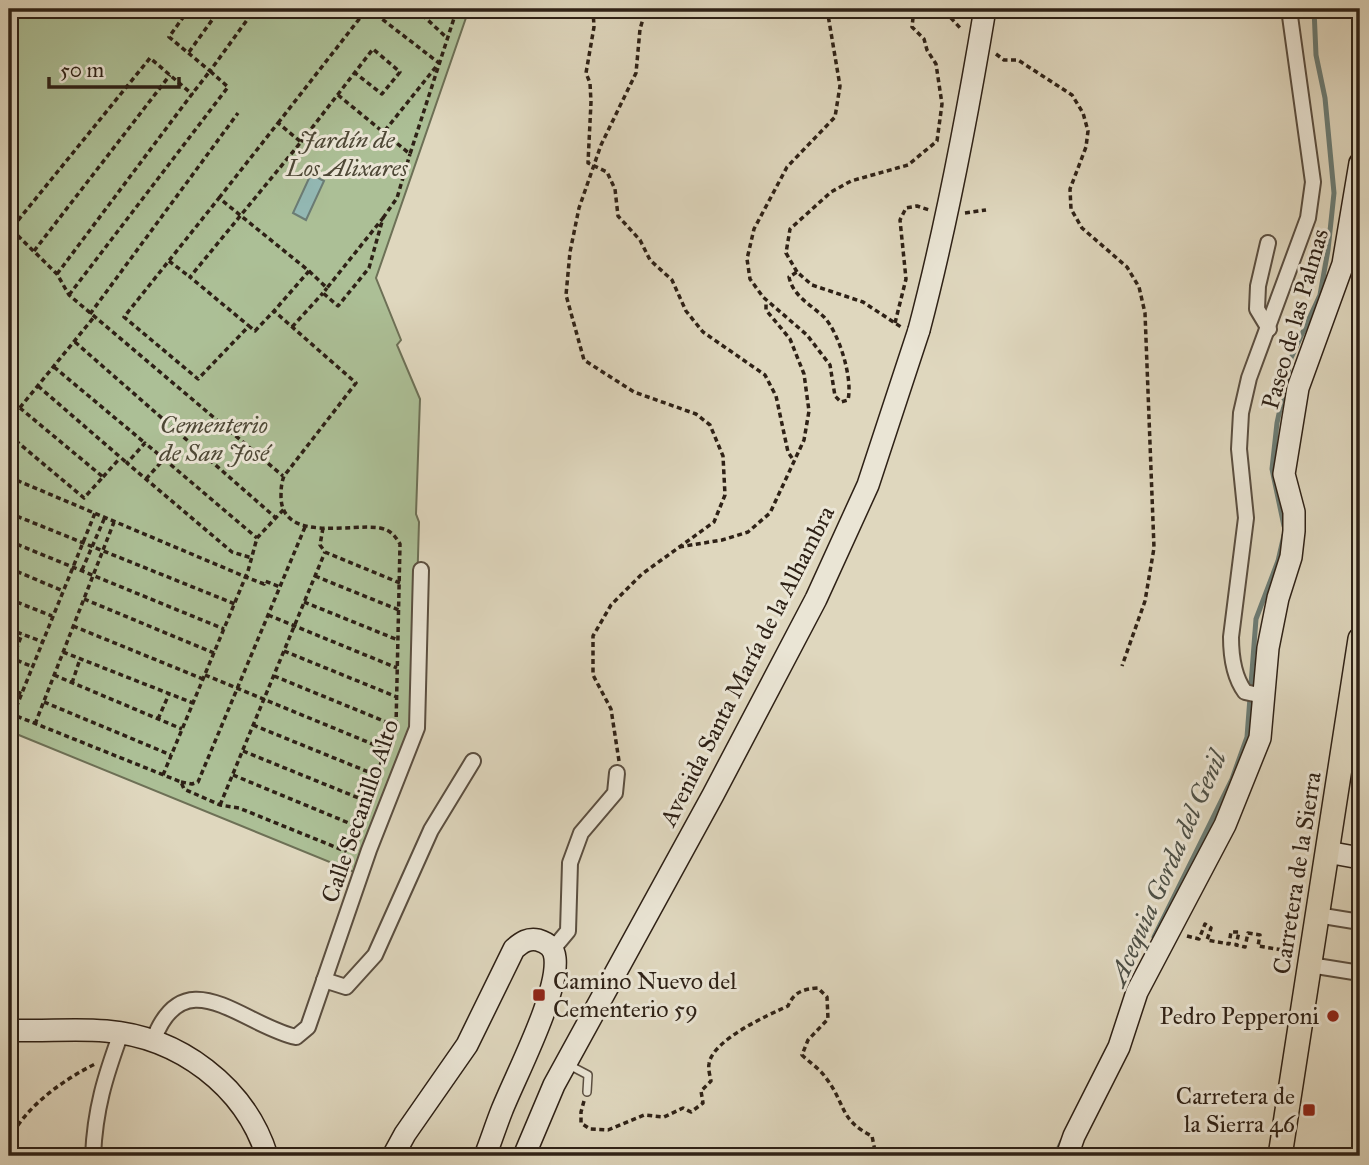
<svg xmlns="http://www.w3.org/2000/svg" width="1369" height="1165" font-family="'IM FELL Great Primer',serif">
<style>
.green{fill:#acbf96;stroke:#6d7056;stroke-width:2}
.water{fill:#93b9b5;stroke:#6b7c75;stroke-width:2}
.lines{fill:none;stroke-linecap:round;stroke-linejoin:round}
.stream{stroke:#6b7c75;stroke-width:5}
.lane-casing{stroke:#5a4e40;stroke-width:10}
.street-casing{stroke:#5a4e40;stroke-width:18}
.secondary-casing{stroke:#2e2116;stroke-width:24}
.primary-casing{stroke:#2e2116;stroke-width:26}
.path{stroke:#2e2116;stroke-width:3.5;stroke-dasharray:5 3.5;stroke-linecap:butt}
.lane{stroke:#eae5d5;stroke-width:7}
.street{stroke:#eae5d5;stroke-width:14}
.secondary{stroke:#eae5d5;stroke-width:21}
.primary{stroke:#dfd7be;stroke-width:23}
.secondary-bridge-casing{stroke:#2e2116;stroke-width:24;stroke-linecap:butt}
.secondary-bridge{stroke:#eae5d5;stroke-width:21}
.poi-dot{fill:#8f2418;stroke:#eae5d5;stroke-width:2.5}
.labels{text-anchor:middle;dominant-baseline:central;stroke-width:6;stroke-linejoin:round;paint-order:stroke}
.park-label{font-size:24px;font-style:italic;fill:#4e4836;stroke:#eae5d5}
.street-label{font-size:24px;fill:#2e2116;stroke:#eae5d5}
.poi-label{font-size:24px;fill:#2e2116;stroke:#eae5d5;text-anchor:end}
.water-label{font-size:26px;font-style:italic;fill:#4c4f46;stroke:#eae5d5}
</style>
<rect width="100%" height="100%" fill="#dfd7be"/>
<filter id="stains"><feTurbulence type="fractalNoise" baseFrequency=".00286" numOctaves="4"/><feColorMatrix values="0 0 0 0 .2 0 0 0 0 .09 0 0 0 0 .02 0 0 0 .5 -.17"/></filter>
<radialGradient id="worn" r=".72"><stop offset=".6" stop-color="#630" stop-opacity="0"/><stop offset="1" stop-color="#630" stop-opacity=".3"/></radialGradient>
<polygon class="green" points="9,9 469,9 376,278 401,340 397,345 420,399 416,514 419,522 413,728 354,872 9,731"/>
<polygon class="water" points="311,174 324,181 306,220 293,213"/>
<g class="lines">
<g class="stream">
<polyline points="1284,526 1272,469 1277,423 1291,358 1320,295 1328,250 1334,193 1325,98 1316,55 1314,9"/>
<polyline points="1154,937 1232,779 1247,737 1256,619 1278,561 1284,535"/>
<polyline points="1055,1156 1062,1141"/>
</g>
<g class="lane-casing">
<polyline id="lane" points="569,1065 588,1075 587,1092"/>
</g>
<g class="street-casing">
<g id="street">
<polyline points="1268,243 1258,286 1257,309 1269,329"/>
<path d="M 1263,696 L 1245,692 C 1234,677 1231,655 1231,637 L 1246,518 L 1239,449 L 1241,413 L 1249,378 L 1308,218 L 1313,182 L 1289,9"/>
<polyline points="1317,915 1360,922"/>
<polyline points="553,949 568,931 570,863 581,833 615,793 617,773"/>
<polyline points="1310,965 1360,973"/>
<polyline points="324,980 346,987 375,955 431,830 473,761"/>
<path d="M 153,1041 C 184,957 242,1025 296,1037 L 308,1027 L 369,850 L 417,728 L 421,570"/>
<path d="M 93,1156 C 95,1109 105,1077 121,1033"/>
</g>
</g>
<g class="secondary-casing">
<g id="secondary">
<polyline points="1327,852 1360,858"/>
<path d="M 9,1030 C 41,1032 74,1028 106,1031 C 179,1037 245,1086 267,1156"/>
<path d="M 393,1156 L 405,1134 L 467,1045 L 514,949 C 522,942 528,938 538,940 C 548,943 554,948 555,958 C 559,993 516,1075 502,1110 C 496,1125 491,1141 485,1156"/>
<polyline points="524,1156 554,1085 713,795 816,599 868,485 919,330"/>
<polyline points="1067,1156 1074,1136 1119,1047 1137,992 1225,825 1260,738 1268,648 1278,598 1291,557 1294,531 1294,512 1284,474 1298,388 1343,264 1360,163"/>
</g>
</g>
<g class="primary-casing">
<polyline id="primary" points="1280,1156 1360,639"/>
</g>
<g class="path">
<polyline points="189,9 169,37 210,71 255,9"/>
<polyline points="369,9 439,63 383,133"/>
<polyline points="416,9 447,38"/>
<polyline points="593,9 594,27 586,73 590,83 591,102 588,163 607,172 615,189 618,216 640,240 650,260 672,280 686,311 703,332 765,375 776,396 788,452 794,461"/>
<path d="M 827,9 L 840,86 L 835,117 L 787,167 L 754,229 L 747,259 L 750,279 L 763,297 L 807,335 L 830,365 L 835,396 L 841,402 L 848,400 C 853,378 839,333 824,317 C 810,304 793,296 789,277 L 797,272 L 812,285 L 863,302 L 901,327"/>
<polyline points="951,9 951,18 962,30"/>
<polyline points="9,19 17,9"/>
<polyline points="189,52 220,9"/>
<polyline points="996,54 1004,60 1018,60 1072,95 1083,113 1088,131 1086,147 1070,189 1071,209 1082,228 1127,267 1139,287 1145,313 1154,548 1145,601 1122,666"/>
<polyline points="338,95 410,154 457,9"/>
<polyline points="278,123 367,9"/>
<polyline points="301,142 373,49 400,72 382,94 355,73"/>
<polyline points="219,198 278,123 301,142 190,277 249,326"/>
<polyline points="965,213 986,210"/>
<polyline points="383,218 397,198 410,154"/>
<polyline points="34,251 170,75"/>
<polyline points="169,261 190,277"/>
<polyline points="309,271 327,288 383,218 369,268 338,306 323,293 327,288"/>
<polyline points="797,272 786,253 790,229 831,192 851,181 908,165 937,141 942,104 936,64 927,50 924,39 912,27 914,9"/>
<polyline points="57,274 192,94 150,58 11,229 57,274 69,295 283,476"/>
<polyline points="69,295 228,87 210,71 192,94"/>
<polyline points="90,314 238,113"/>
<polyline points="895,323 906,279 900,220 906,208 917,206 929,210"/>
<polyline points="292,327 323,293"/>
<polyline points="75,342 276,518"/>
<polyline points="54,367 145,443"/>
<polyline points="38,386 127,463"/>
<polyline points="9,421 94,317"/>
<polyline points="9,435 84,498 103,477 20,408"/>
<polyline points="164,459 257,538"/>
<polyline points="9,477 246,577 264,584 265,581 280,587"/>
<polyline points="103,477 120,458"/>
<polyline points="146,479 164,459 145,443 127,463 232,552 252,558"/>
<polyline points="9,513 235,604"/>
<polyline points="323,528 320,545 325,552 400,583"/>
<polyline points="9,541 224,629"/>
<polyline points="679,547 722,540 748,532 770,513 804,440 809,411 804,374 790,339 766,310 766,301"/>
<polyline points="9,568 63,591"/>
<polyline points="82,570 105,517"/>
<polyline points="315,576 399,610"/>
<polyline points="9,599 52,616"/>
<polyline points="84,599 214,653"/>
<polyline points="304,602 398,640"/>
<polyline points="268,615 397,668"/>
<polyline points="73,626 203,679"/>
<polyline points="9,629 43,642"/>
<polyline points="284,651 397,697"/>
<polyline points="63,652 193,703"/>
<polyline points="9,657 33,667"/>
<polyline points="13,658 22,634"/>
<polyline points="54,675 182,729"/>
<polyline points="205,675 387,750"/>
<polyline points="274,676 396,726"/>
<polyline points="72,683 80,659"/>
<polyline points="9,688 22,694"/>
<polyline points="44,702 171,755"/>
<path d="M 9,713 L 181,782 L 184,789 L 220,805 L 239,808 L 345,851 L 396,726 L 400,544 C 395,536 391,530 380,528 C 352,523 283,543 281,498 C 281,490 281,484 284,476 L 356,383 L 274,311 L 255,331 L 249,326 L 198,379 L 124,317 L 219,198 L 309,271 L 274,311"/>
<polyline points="13,715 95,513"/>
<polyline points="158,719 169,694"/>
<polyline points="35,724 114,522"/>
<polyline points="253,725 376,775"/>
<polyline points="243,751 366,801"/>
<polyline points="619,761 611,709 593,675 593,636 611,605 642,574 714,522 725,495 723,456 710,425 696,414 634,392 584,360 566,295 570,252 579,208 601,145 636,73 640,29 646,9"/>
<polyline points="163,775 248,571 257,538 284,509"/>
<polyline points="233,775 356,826"/>
<polyline points="181,782 192,784 198,782 305,527"/>
<polyline points="220,805 325,552"/>
<polyline points="1187,936 1199,939 1205,924 1211,928 1207,940 1229,944 1231,932 1239,932 1236,945 1245,947 1248,933 1260,935 1258,946 1289,951"/>
<path d="M 584,1101 L 581,1112 L 581,1123 L 590,1129 L 608,1130 L 644,1115 L 664,1117 L 683,1108 L 691,1112 L 703,1103 L 701,1091 L 711,1081 C 710,1076 708,1069 709,1064 C 712,1040 768,1015 788,1006 C 794,992 803,989 818,988 L 827,997 L 828,1019 L 808,1040 L 802,1055 C 809,1062 820,1069 826,1078 C 846,1104 839,1120 872,1136 L 876,1156"/>
<path d="M 9,1140 C 26,1106 63,1080 95,1064"/>
<polyline points="295,1156 295,1155"/>
</g>
<use href="#lane" class="lane"/>
<use href="#street" class="street"/>
<use href="#secondary" class="secondary"/>
<use href="#primary" class="primary"/>
<g class="secondary-bridge-casing">
<path id="secondary-bridge" d="M 919,330 C 947,224 967,117 985,9"/>
</g>
<use href="#secondary-bridge" class="secondary-bridge"/>
</g>
<g class="poi-dot">
<rect x="532" y="988" width="14" height="14" rx="3.5"/>
<circle cx="1333" cy="1016" r="7"/>
<rect x="1302" y="1103" width="14" height="14" rx="3.5"/>
</g>
<g class="labels">
<g class="park-label">
<text x="347" y="140">Jardín de<tspan x="347" dy="28">Los Alixares</tspan></text>
<text x="214" y="425">Cementerio<tspan x="214" dy="28">de San José</tspan></text>
</g>
<g class="street-label">
<text transform="translate(1295 319) rotate(-74)">Paseo de las Palmas</text>
<text transform="translate(747 666) rotate(-63)">Avenida Santa María de la Alhambra</text>
<text transform="translate(360 811) rotate(-71)">Calle Secanillo Alto</text>
<text transform="translate(1297 873) rotate(-81)">Carretera de la Sierra</text>
</g>
<g class="poi-label">
<text x="553" y="981" text-anchor="start">Camino Nuevo del<tspan x="553" dy="28">Cementerio 59</tspan></text>
<text x="1319" y="1016">Pedro Pepperoni</text>
<text x="1295" y="1096">Carretera de<tspan x="1295" dy="28">la Sierra 46</tspan></text>
</g>
<g class="water-label">
<text transform="translate(1167 868) rotate(-66)">Acequia Gorda del Genil</text>
</g>
</g>
<rect width="1369" height="1165" fill="none" stroke="#dfd7be" stroke-width="35"/>
<rect x="10" y="10" width="1348" height="1144" fill="none" stroke="#2e2116" stroke-width="3.5"/>
<rect x="18" y="18" width="1334" height="1130" fill="none" stroke="#2e2116" stroke-width="2"/>
<path d="M49 77v10h130v-10" fill="none" stroke="#2e2116" stroke-width="3.5"/>
<text x="60" y="77" font-size="21" fill="#2e2116" stroke="#eae5d5" stroke-width="5" paint-order="stroke">50 m</text>
<rect width="100%" height="100%" filter="url(#stains)"/>
<rect width="100%" height="100%" fill="url(#worn)"/>
</svg>
